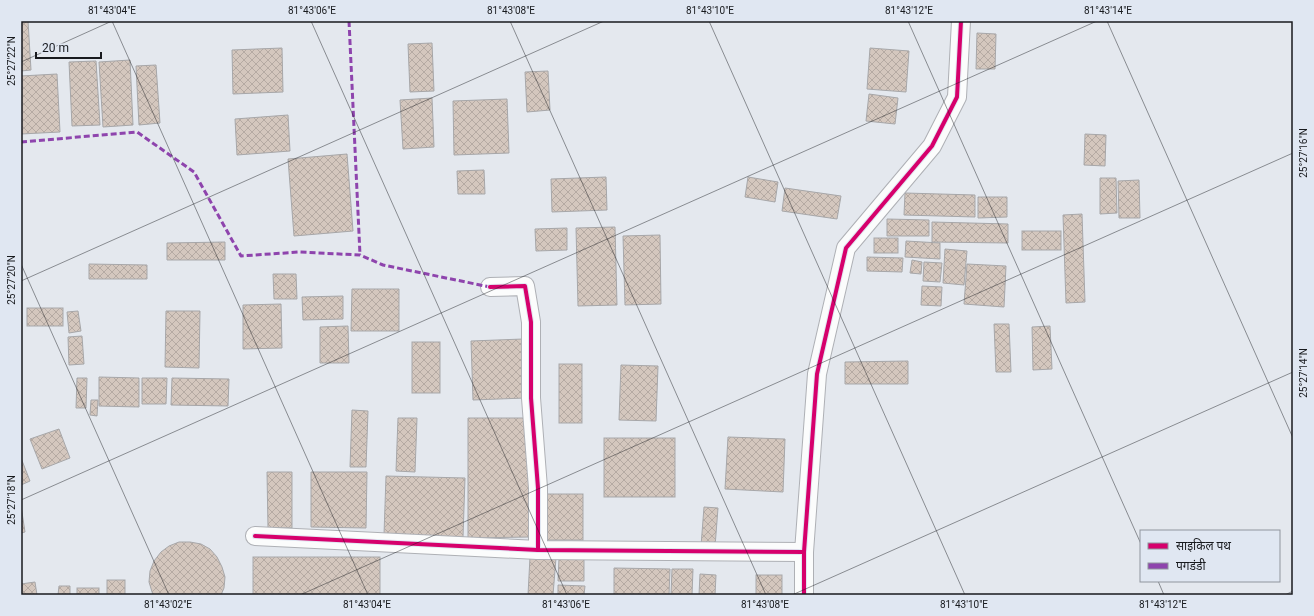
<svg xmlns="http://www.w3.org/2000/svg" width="1314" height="616" font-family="Roboto,'Noto Sans Devanagari',sans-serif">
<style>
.building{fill:url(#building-cross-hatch);stroke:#a7a7a9}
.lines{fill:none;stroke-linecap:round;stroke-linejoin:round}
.street-casing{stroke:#aeb0b5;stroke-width:20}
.street{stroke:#fbfcfc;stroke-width:18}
.quiet{stroke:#8e44ad;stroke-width:3;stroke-dasharray:6 3;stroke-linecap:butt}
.cycleway-casing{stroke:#e0e7f2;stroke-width:6}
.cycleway{stroke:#d6006c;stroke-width:4}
.ticks{fill:none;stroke:#181a1e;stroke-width:1;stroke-opacity:0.45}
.neatline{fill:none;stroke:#181a1e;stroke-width:1.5}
.ticks-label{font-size:10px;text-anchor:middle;fill:#181a1e}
</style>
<defs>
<pattern id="building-cross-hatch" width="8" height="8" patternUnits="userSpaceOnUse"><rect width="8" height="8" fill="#d4c7be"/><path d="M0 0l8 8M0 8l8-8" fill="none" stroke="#b5aaa3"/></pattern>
</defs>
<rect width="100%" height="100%" fill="#e4e8ee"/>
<g class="building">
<polygon points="21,21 28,21 31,70 21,71"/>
<polygon points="977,33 996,34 995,69 976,69"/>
<polygon points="432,43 434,91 410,92 408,44"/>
<polygon points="282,48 283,92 233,94 232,50"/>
<polygon points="870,48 909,51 906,92 867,89"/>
<polygon points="130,60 133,125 103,127 99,62"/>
<polygon points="96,61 100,125 72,126 69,62"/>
<polygon points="156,65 160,123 139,125 136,66"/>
<polygon points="548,71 550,110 527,112 525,72"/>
<polygon points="57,74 60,132 21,134 21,76"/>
<polygon points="869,94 898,98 895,124 866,121"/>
<polygon points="432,98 434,147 403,149 400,100"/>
<polygon points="507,99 509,153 454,155 453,101"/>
<polygon points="288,115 290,151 237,155 235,119"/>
<polygon points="1085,134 1106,135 1105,166 1084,165"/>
<polygon points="347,154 353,231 294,236 288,159"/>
<polygon points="484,170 485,194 458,194 457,171"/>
<polygon points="606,177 607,210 552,212 551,179"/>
<polygon points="748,177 778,182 775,202 745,197"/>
<polygon points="1100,178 1116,178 1117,213 1100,214"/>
<polygon points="1139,180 1140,218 1119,218 1118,181"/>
<polygon points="785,188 841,196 837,219 782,211"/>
<polygon points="905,193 975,195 975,217 904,215"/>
<polygon points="978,197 1007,197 1007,217 978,218"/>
<polygon points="1082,214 1085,302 1066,303 1063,215"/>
<polygon points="887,219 929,220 929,236 887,236"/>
<polygon points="932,222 1008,224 1008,243 932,242"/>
<polygon points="615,227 617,305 578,306 576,228"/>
<polygon points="567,228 567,250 536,251 535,229"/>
<rect x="1022" y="231" width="39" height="19"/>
<polygon points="660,235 661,304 625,305 623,236"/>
<rect x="874" y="238" width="24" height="15"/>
<polygon points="906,241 940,243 940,259 905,257"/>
<polygon points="225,242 225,260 167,260 167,243"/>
<polygon points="945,249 967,251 964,285 943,283"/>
<polygon points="867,257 903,258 902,272 867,271"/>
<polygon points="912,260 922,262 921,274 910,273"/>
<polygon points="924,262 942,263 940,282 923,281"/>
<polygon points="89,264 147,265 147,279 89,279"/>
<polygon points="967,264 1006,266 1004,307 964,304"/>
<polygon points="273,274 296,274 297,299 274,299"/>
<polygon points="922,286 942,287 941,306 921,305"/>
<polygon points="352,289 399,289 399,331 351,331"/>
<polygon points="343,296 343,319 303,320 302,297"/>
<polygon points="281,304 282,348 243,349 243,305"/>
<rect x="27" y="308" width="36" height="18"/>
<polygon points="78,311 81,331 69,333 67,312"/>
<polygon points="166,311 200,311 199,368 165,367"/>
<polygon points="994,324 1009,324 1011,372 996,372"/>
<polygon points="348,326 349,363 320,363 320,327"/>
<polygon points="1050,326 1052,369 1033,370 1032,327"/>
<polygon points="82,336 84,364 69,365 68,337"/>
<polygon points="523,339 525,398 473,400 471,341"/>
<rect x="412" y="342" width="28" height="51"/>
<polygon points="908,361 908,384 845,384 845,362"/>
<rect x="559" y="364" width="23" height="59"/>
<polygon points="621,365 658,366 656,421 619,420"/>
<polygon points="99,377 139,378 139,407 99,406"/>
<polygon points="77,378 87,378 86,408 76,408"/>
<polygon points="142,378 167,378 166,404 142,404"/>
<polygon points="172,378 229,379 228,406 171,405"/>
<polygon points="91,400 98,400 97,416 90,415"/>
<polygon points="352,410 368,411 366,467 350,467"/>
<polygon points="398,418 417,418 415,472 396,471"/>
<polygon points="468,418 530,418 530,537 468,538"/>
<polygon points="59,429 70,458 42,469 30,439"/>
<polygon points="728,437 785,439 783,492 725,489"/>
<rect x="604" y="438" width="71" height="59"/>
<polygon points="21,458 30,481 21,485"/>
<polygon points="267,472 292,472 292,528 268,528"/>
<polygon points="311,472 367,472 366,528 311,527"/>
<polygon points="386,476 465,478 463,537 384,535"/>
<rect x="543" y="494" width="40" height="46"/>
<polygon points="21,506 25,532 21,533"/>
<polygon points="704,507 718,508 715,547 701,546"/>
<polygon points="179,542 190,542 201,544 210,549 217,557 222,567 225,577 224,588 221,595 153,595 149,582 150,571 154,561 161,552 169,546"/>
<rect x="253" y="557" width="127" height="38"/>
<polygon points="530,557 556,558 553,595 528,595"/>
<polygon points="559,558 584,558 584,581 558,581"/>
<polygon points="614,568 670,569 669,595 614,595"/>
<polygon points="672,569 693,569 692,595 671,595"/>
<polygon points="700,574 716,575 715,595 699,595"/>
<rect x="756" y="575" width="26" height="20"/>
<rect x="107" y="580" width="18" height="15"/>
<polygon points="35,582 37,595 21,595 21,584"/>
<polygon points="558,585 585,586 584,595 558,595"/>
<polygon points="59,586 70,586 70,595 58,595"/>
<rect x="77" y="588" width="22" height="7"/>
</g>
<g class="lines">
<g class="street-casing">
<g id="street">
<polyline points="490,287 525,286 531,322 531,398 538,488 538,550"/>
<polyline points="255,536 538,550 804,552"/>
<polyline points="804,595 804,552 817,374 846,248 932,146 957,97 961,21"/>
</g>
</g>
<use href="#street" class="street"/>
<g class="quiet">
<polyline points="349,21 360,255"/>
<polyline points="21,142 137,132 194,172 241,256 299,252 360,255 383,265 490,287"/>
</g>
<g class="cycleway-casing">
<g id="cycleway">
<polyline points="490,287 525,286 531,322 531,398 538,488 538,550"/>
<polyline points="255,536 538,550 804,552"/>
<polyline points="804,595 804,552 817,374 846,248 932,146 957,97 961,21"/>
</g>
</g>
<use href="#cycleway" class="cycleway"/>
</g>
<path class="ticks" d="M 112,21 L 368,595M 311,21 L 567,595M 510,21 L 766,595M 709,21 L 965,595M 908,21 L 1141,544M 1107,21 L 1293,438M 21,62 L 112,21M 21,264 L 169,595M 21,281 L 604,21M 21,500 L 1097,21M 1158,581 L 1164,595M 300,595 L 1293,153M 792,595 L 1293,372M 1285,595 L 1293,591"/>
<rect width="1314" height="616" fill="none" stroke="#e0e7f2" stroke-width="44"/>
<rect x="1140" y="530" width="140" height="52" fill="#e0e7f2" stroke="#90959d"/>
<rect x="1148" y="543" width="20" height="6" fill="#d6006c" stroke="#90959d"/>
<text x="1176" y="550" font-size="12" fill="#181a1e">साइकिल पथ</text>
<rect x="1148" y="563" width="20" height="6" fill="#8e44ad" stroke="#90959d"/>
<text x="1176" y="570" font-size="12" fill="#181a1e">पगडंडी</text>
<path d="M36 52v6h65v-6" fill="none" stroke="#181a1e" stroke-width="2"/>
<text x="42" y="52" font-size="12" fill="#181a1e" stroke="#e0e7f2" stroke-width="3" paint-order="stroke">20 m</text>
<rect x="22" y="22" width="1270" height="572" class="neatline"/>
<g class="ticks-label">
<text x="112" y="14">81°43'04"E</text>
<text x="312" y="14">81°43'06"E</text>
<text x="511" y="14">81°43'08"E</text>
<text x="710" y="14">81°43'10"E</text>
<text x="909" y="14">81°43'12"E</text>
<text x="1108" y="14">81°43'14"E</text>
<text transform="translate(11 61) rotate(-90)" y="4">25°27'22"N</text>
<text transform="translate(1303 153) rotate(-90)" y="4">25°27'16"N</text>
<text transform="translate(11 280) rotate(-90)" y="4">25°27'20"N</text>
<text transform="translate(1303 373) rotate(-90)" y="4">25°27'14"N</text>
<text transform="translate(11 500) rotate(-90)" y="4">25°27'18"N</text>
<text x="168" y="608">81°43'02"E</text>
<text x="367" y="608">81°43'04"E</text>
<text x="566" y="608">81°43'06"E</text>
<text x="765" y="608">81°43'08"E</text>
<text x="964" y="608">81°43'10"E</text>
<text x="1163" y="608">81°43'12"E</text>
</g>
</svg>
